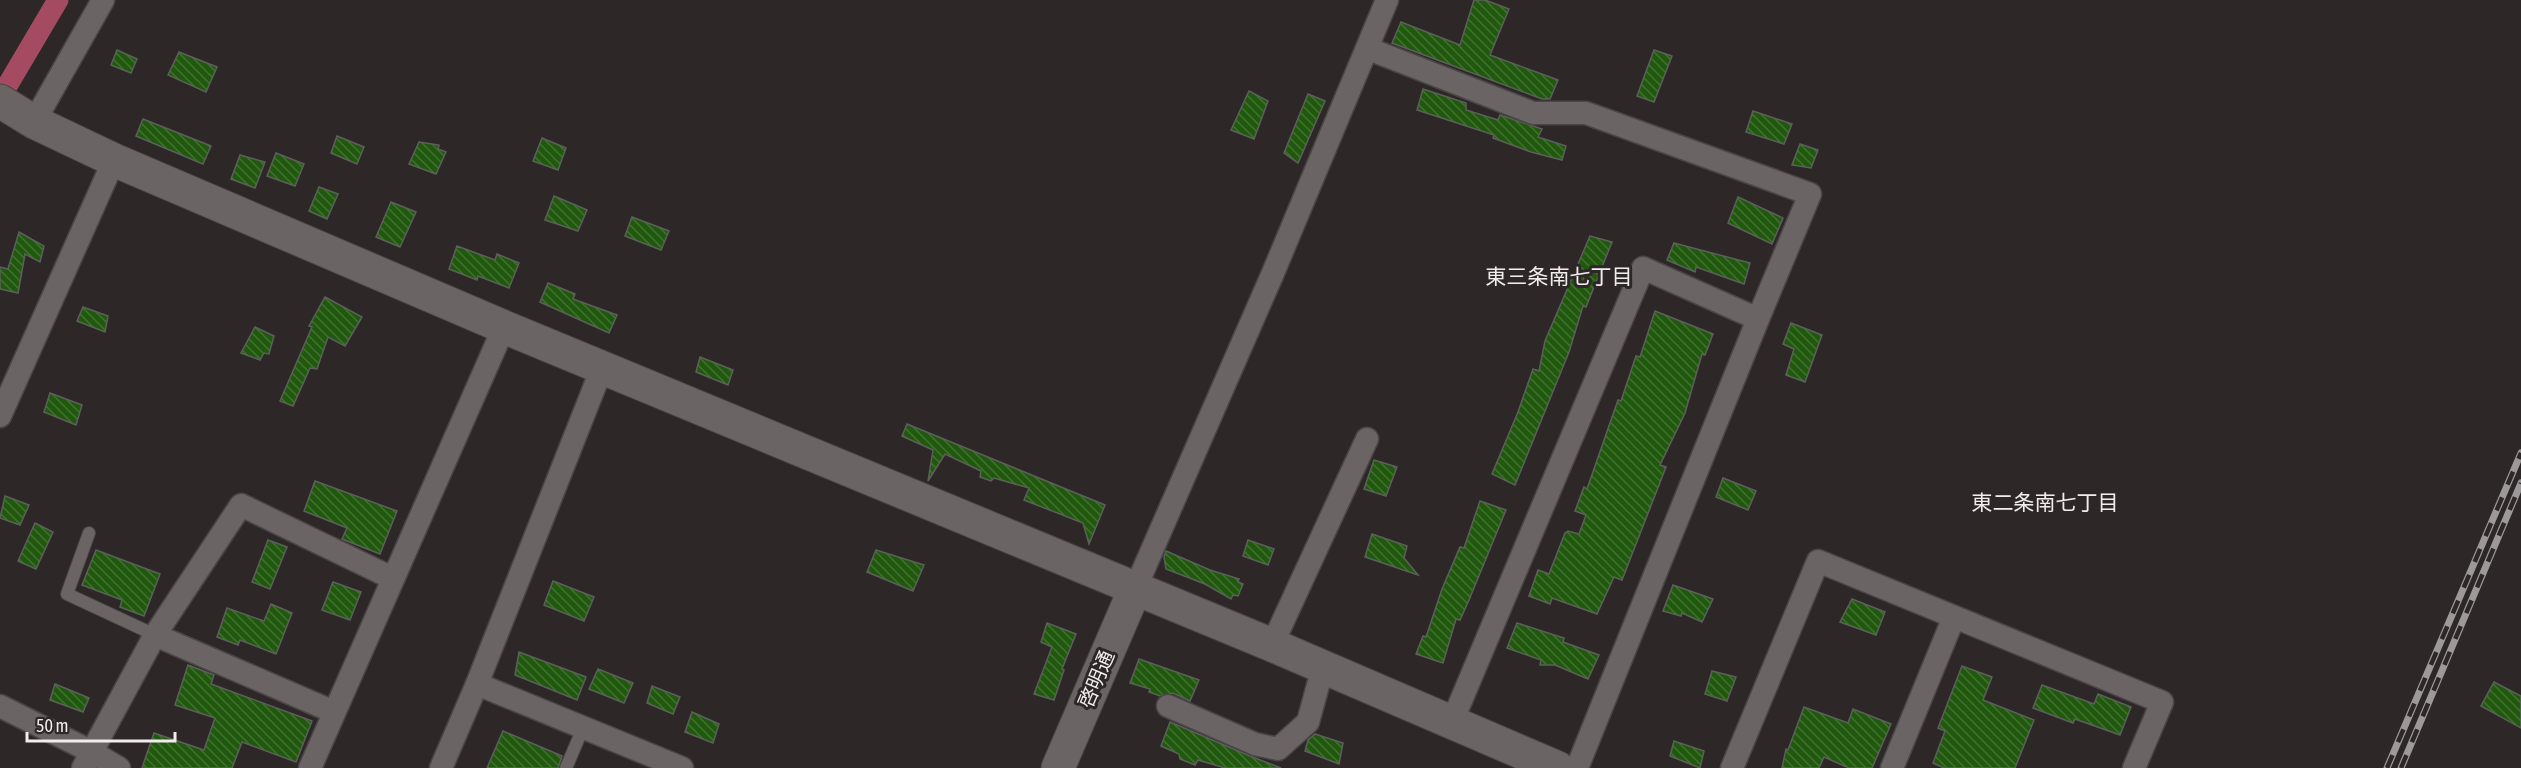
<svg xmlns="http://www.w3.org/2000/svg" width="2521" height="768" font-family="'Asap Condensed','Noto Sans JP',sans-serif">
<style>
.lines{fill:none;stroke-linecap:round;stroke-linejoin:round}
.canal{stroke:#a54b61;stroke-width:21}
.building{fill:url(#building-back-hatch);stroke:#5c605b;stroke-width:1.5}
.lane-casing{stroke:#4a4546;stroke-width:14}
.street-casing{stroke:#4a4546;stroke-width:25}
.secondary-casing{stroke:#4a4546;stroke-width:35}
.lane{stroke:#6b6465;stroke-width:12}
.street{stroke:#6b6465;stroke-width:22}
.secondary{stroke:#6b6465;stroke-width:33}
.rail-casing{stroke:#9d9899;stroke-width:7}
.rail{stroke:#2d2728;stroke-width:4.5;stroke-dasharray:14;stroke-linecap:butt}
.labels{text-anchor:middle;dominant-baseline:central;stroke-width:6;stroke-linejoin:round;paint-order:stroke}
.street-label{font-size:20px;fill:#f1eced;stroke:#2d2728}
.neighbourhood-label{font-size:21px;fill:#f1eced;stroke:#2d2728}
</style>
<defs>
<pattern id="building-back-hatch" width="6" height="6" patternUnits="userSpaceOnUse" patternTransform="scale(1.5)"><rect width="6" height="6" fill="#20590d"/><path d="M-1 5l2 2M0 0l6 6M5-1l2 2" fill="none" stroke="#417131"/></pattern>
</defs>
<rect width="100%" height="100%" fill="#2d2728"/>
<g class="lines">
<polyline class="canal" points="0,98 58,0"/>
</g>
<g class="building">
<polygon points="1474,0 1485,0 1509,9 1490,55 1558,80 1550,99 1542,99 1392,43 1401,22 1460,45"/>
<polygon points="117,50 137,59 131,73 111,65"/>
<polygon points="1654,50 1672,56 1654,102 1637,96"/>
<polygon points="179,52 217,67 206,92 168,75"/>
<polygon points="1423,89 1466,103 1466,110 1498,120 1500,115 1542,129 1538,137 1566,146 1562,160 1531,152 1493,138 1494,135 1417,110"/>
<polygon points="1249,91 1268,101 1254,139 1231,130"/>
<polygon points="1308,94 1325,101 1298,163 1284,153"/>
<polygon points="1753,111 1792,124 1784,144 1746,132"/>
<polygon points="143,119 211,146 203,164 136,136"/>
<polygon points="337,136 364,147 357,164 331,153"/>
<polygon points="542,138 566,148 558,170 533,161"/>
<polygon points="419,142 439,145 438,149 446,152 436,174 409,164"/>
<polygon points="1800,144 1818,150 1811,168 1792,165"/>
<polygon points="276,153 304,164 295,186 267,176"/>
<polygon points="240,155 265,162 255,188 231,179"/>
<polygon points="319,187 338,194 327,219 309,211"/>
<polygon points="554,196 587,210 578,231 545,220"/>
<polygon points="1738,197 1783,218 1772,244 1728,223"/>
<polygon points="391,202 416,212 400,247 376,237"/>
<polygon points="632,217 669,231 661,250 625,236"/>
<polygon points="19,232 44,246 40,262 25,254 18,293 0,289 0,267 8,269"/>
<polygon points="1590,236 1612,242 1586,307 1583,306 1569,352 1515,485 1492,474 1518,412 1533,369 1539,371 1545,341"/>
<polygon points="1674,243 1750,263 1744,284 1696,267 1695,272 1667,260"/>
<polygon points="457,246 495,260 497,254 519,263 509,288 478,276 477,280 449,269"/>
<polygon points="548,283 575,294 573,299 617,315 609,333 540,302"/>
<polygon points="325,297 362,317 345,346 328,337 317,369 310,368 293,406 280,401 312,327 309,326"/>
<polygon points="83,307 108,316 105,332 77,321"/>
<polygon points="1655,311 1713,334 1705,355 1702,354 1685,413 1660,465 1666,467 1622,580 1614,577 1597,614 1552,598 1550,604 1529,596 1538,570 1549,574 1565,533 1568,531 1579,534 1586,515 1575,511 1584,487 1587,489 1618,400 1621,401 1636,356 1640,357"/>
<polygon points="1791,323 1822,335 1805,382 1786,375 1794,349 1783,344"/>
<polygon points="255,327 274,336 269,354 264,353 260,360 241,353"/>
<polygon points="700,357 733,370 728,385 696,372"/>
<polygon points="50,393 82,405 76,425 44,412"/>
<polygon points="907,424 1105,505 1089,544 1083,523 1024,500 1029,488 994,478 991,481 980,477 981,471 945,454 928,481 933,450 902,436"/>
<polygon points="1374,460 1397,467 1386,496 1364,489"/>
<polygon points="1723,478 1756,491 1748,510 1716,497"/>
<polygon points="315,481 397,511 380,554 342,539 347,528 304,511"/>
<polygon points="5,496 29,505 20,525 0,518"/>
<polygon points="1480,501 1506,510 1469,600 1460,620 1456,619 1443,663 1416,654 1423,636 1426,637 1442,589 1460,547 1464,548"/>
<polygon points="35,523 53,532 36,569 18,561"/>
<polygon points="1372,534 1407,546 1404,558 1418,575 1365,557"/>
<polygon points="268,540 287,547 270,589 252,582"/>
<polygon points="1248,540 1274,549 1268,565 1243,556"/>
<polygon points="96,550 160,574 144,616 120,607 122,600 82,585"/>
<polygon points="876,550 924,565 913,591 867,572"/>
<polygon points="1166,551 1210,570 1239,579 1238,582 1243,584 1238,596 1233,595 1231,599 1205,584 1166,569 1164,557"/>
<polygon points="553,581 594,597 584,621 544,605"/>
<polygon points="333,582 361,592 350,620 322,610"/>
<polygon points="1673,585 1713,599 1702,622 1682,613 1681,616 1663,611"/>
<polygon points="1852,599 1885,612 1876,635 1840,622"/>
<polygon points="271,604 292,613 276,654 240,640 238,645 217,637 227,608 264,621"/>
<polygon points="1047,623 1076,634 1062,669 1064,670 1054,700 1034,694 1052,647 1041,642"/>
<polygon points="1517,623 1564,638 1563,642 1599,655 1588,679 1555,665 1540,665 1541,660 1507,648"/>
<polygon points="519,652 586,677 577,700 515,675"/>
<polygon points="1139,659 1199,680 1190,701 1173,693 1160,696 1149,692 1150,689 1130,683"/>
<polygon points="188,665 214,675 211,684 312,721 296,762 242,742 232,768 142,768 154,733 204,750 215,718 175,705"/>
<polygon points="1962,666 1992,677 1983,700 2034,720 2015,768 1944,768 1933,763 1945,731 1938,728"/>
<polygon points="598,669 633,683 624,703 589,689"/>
<polygon points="1712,671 1736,677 1727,701 1705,694"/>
<polygon points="2494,682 2521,696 2521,728 2481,706"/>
<polygon points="55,684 89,698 83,712 50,700"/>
<polygon points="2042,685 2094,704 2098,694 2131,707 2120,735 2075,719 2073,723 2033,708"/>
<polygon points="652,686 680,697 673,714 647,703"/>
<polygon points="1804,707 1848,723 1853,709 1891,724 1872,768 1849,768 1824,757 1819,768 1782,768 1786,749 1788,750"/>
<polygon points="692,712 719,724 713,743 685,732"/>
<polygon points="1170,722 1250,756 1281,768 1225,768 1198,760 1195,765 1180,759 1179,754 1161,746"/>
<polygon points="503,731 562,756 558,768 487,768"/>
<polygon points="1315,734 1343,743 1339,764 1305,751 1308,740"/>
<polygon points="1674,741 1704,751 1700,768 1670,756"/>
</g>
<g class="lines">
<g class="lane-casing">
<g id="lane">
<polyline points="89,533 67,594 155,635"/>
<polyline points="566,768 583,728"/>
</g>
</g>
<g class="street-casing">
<g id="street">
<polyline points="1369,49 1533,113 1586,113 1810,194 1758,319"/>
<polyline points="34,122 103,0"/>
<polyline points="0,416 114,160"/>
<polyline points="1135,589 1273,273 1387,0"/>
<polyline points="155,635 334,712"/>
<polyline points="1272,645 1367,439"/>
<polyline points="477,684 682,768"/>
<polyline points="0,706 90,751 119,768"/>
<polyline points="1168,706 1255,744 1278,749 1308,722 1323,667"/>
<polyline points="1452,722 1643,268 1758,319 1577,768"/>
<polyline points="83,768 155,635 241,505 392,578"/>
<polyline points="310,768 504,327"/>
<polyline points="441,768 477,684 602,368"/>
<polyline points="1732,768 1818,561 2162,702 2134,768"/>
<polyline points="1892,768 1954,617"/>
</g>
</g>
<g class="secondary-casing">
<g id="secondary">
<polyline points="0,101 34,122 114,160 504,327 1272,645 1558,768"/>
<polyline points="1058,768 1135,589"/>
</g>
</g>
<use href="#lane" class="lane"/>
<use href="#street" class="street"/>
<use href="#secondary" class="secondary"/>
<g class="rail-casing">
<g id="rail">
<polyline points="2387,768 2521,453"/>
<polyline points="2401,768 2521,483"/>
</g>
</g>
<use href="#rail" class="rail"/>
</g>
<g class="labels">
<g class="street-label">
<text transform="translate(1096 679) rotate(-67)">啓明通</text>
</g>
<g class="neighbourhood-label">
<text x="1559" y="276">東三条南七丁目</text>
<text x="2045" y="502">東二条南七丁目</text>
</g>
</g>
<path d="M27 732v9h148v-9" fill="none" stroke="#f1eced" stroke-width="3"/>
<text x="36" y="732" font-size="18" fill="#f1eced" stroke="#2d2728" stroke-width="4.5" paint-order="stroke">50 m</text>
</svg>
